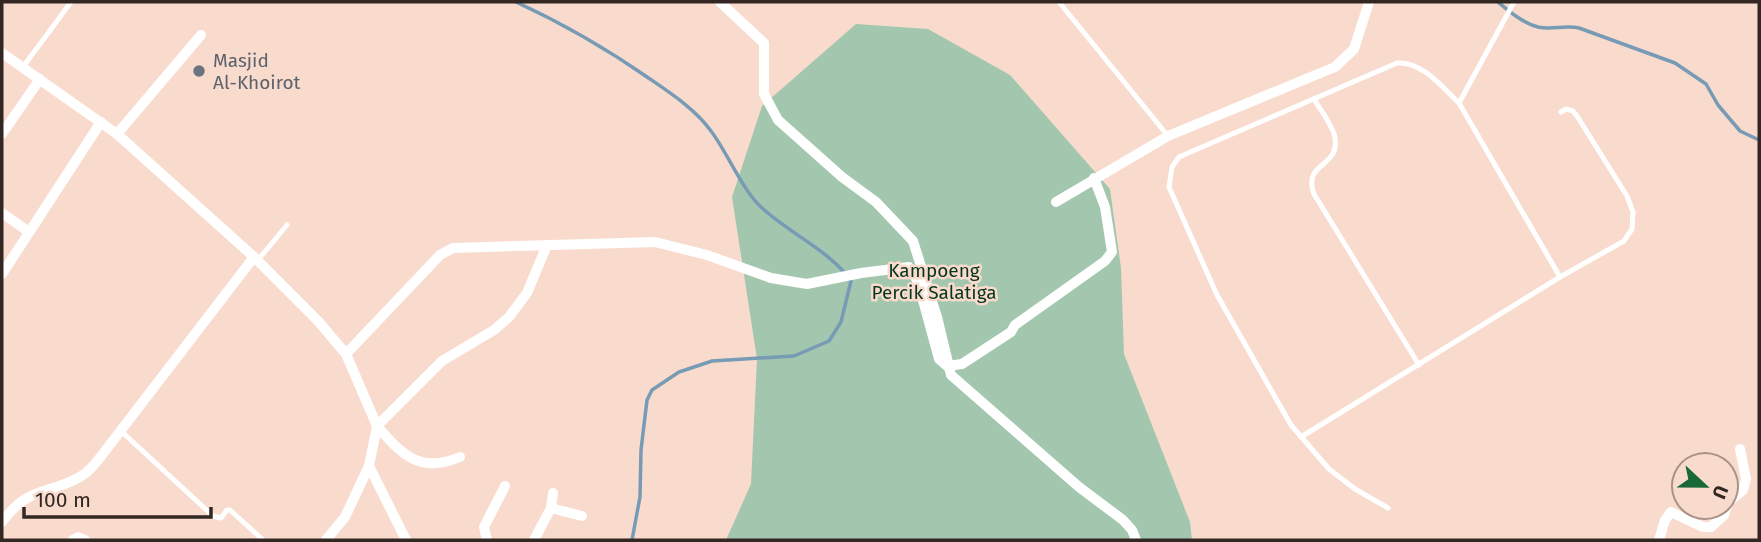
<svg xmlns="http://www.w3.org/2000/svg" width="1761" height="542" font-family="'Fira Sans',sans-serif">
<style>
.green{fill:#a2c6ae}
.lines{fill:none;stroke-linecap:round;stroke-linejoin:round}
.stream{stroke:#789bb5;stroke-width:3.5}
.service{stroke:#fff;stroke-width:5}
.minor{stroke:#fff;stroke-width:10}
.worship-dot{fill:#6b7280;stroke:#f9dbcd;stroke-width:2.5}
.labels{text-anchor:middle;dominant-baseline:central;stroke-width:5;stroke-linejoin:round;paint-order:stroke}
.worship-label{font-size:19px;fill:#5b616d;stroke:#f9dbcd;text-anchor:start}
.park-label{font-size:19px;fill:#06361e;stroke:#f9dbcd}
</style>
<rect width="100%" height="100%" fill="#f9dbcd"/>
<polygon class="green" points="856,24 928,29 1010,75 1110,189 1121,268 1124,354 1190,522 1192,540 726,540 751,484 757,359 732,197 762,106"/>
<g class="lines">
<g class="stream">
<path d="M 516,2 C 564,24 607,49 650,79 C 672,94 696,110 711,131 C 727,152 743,191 761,207 C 787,232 832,252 851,281 L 841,322 L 829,341 L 794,356 L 712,361 L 679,372 L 652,390 L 647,400 L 641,450 L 640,497 L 632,540"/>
<path d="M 1498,2 C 1510,12 1523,23 1538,27 C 1551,30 1566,25 1579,28 L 1675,63 L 1706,84 L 1718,105 L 1740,131 L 1759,140"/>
</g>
<g class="service">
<polyline points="1059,2 1168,136"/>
<polyline points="23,67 71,2"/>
<path d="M 1314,99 C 1320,110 1333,125 1335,138 C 1340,168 1302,162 1314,194 L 1419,365"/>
<polyline points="1459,103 1560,277 1624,241 1632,229 1633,212 1627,196 1577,116 1573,111 1566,109 1561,112"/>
<polyline points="258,260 287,225"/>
<polyline points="121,431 213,516 221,518 227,510 230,510 263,540"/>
<polyline points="1301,437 1560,277"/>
<path d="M 1388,508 L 1355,489 L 1329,469 L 1291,425 L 1217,295 L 1169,187 L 1172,167 L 1179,157 L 1397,63 C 1422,61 1442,87 1459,103 L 1514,2"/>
</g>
<g class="minor">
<polyline points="720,2 764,43 764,94 778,120 842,177 876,202 913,241 937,317 951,375 1079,487 1123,520 1132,530 1136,540"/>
<polyline points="2,53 117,134 254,257 318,321 346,354 377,426 369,466 345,517 326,540"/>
<polyline points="2,134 40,79"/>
<polyline points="117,134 201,35"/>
<polyline points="1056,202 1168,136 1335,67 1354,49 1369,2"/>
<polyline points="2,213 29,232"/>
<polyline points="2,274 101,122"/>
<polyline points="346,354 440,255 453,248 655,242 707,255 771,278 807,284 861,273 909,267 918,282 939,359 947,366 962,364 1011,332 1015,325 1105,261 1112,252 1105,207 1094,178"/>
<path d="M 460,457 C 420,474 402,455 377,426 L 442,361 L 494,330 L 509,317 L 527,293 L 547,245"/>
<polyline points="369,466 406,540"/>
<polyline points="551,508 582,516"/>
<path d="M 2,522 C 29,486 44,496 78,478 C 88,473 95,464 102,455 L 254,257"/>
<polyline points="73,540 78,537 85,540"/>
<polyline points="487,540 484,527 505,486"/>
<polyline points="534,540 551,508 553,493"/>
<polyline points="1659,540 1665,520 1671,512 1703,527 1711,527 1724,515 1728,502 1743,490 1746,479 1740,449"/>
</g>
</g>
<circle class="worship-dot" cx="199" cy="71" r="7"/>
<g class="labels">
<g class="worship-label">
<text x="213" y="60">Masjid<tspan x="213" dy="22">Al-Khoirot</tspan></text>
</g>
<g class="park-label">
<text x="934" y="270">Kampoeng<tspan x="934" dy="22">Percik Salatiga</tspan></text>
</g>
</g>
<rect width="1761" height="542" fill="none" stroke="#322722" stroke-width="7"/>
<g transform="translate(1705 486) rotate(112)"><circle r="33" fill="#f9dbcd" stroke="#a99389" stroke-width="2"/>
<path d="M0-5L12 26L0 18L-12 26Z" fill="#186838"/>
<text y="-10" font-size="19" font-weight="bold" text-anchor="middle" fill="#322722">U</text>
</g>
<path d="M24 507v10h187v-10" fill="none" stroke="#322722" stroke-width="3.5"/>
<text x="35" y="507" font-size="21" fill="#322722" stroke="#f9dbcd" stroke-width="5" paint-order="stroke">100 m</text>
</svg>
